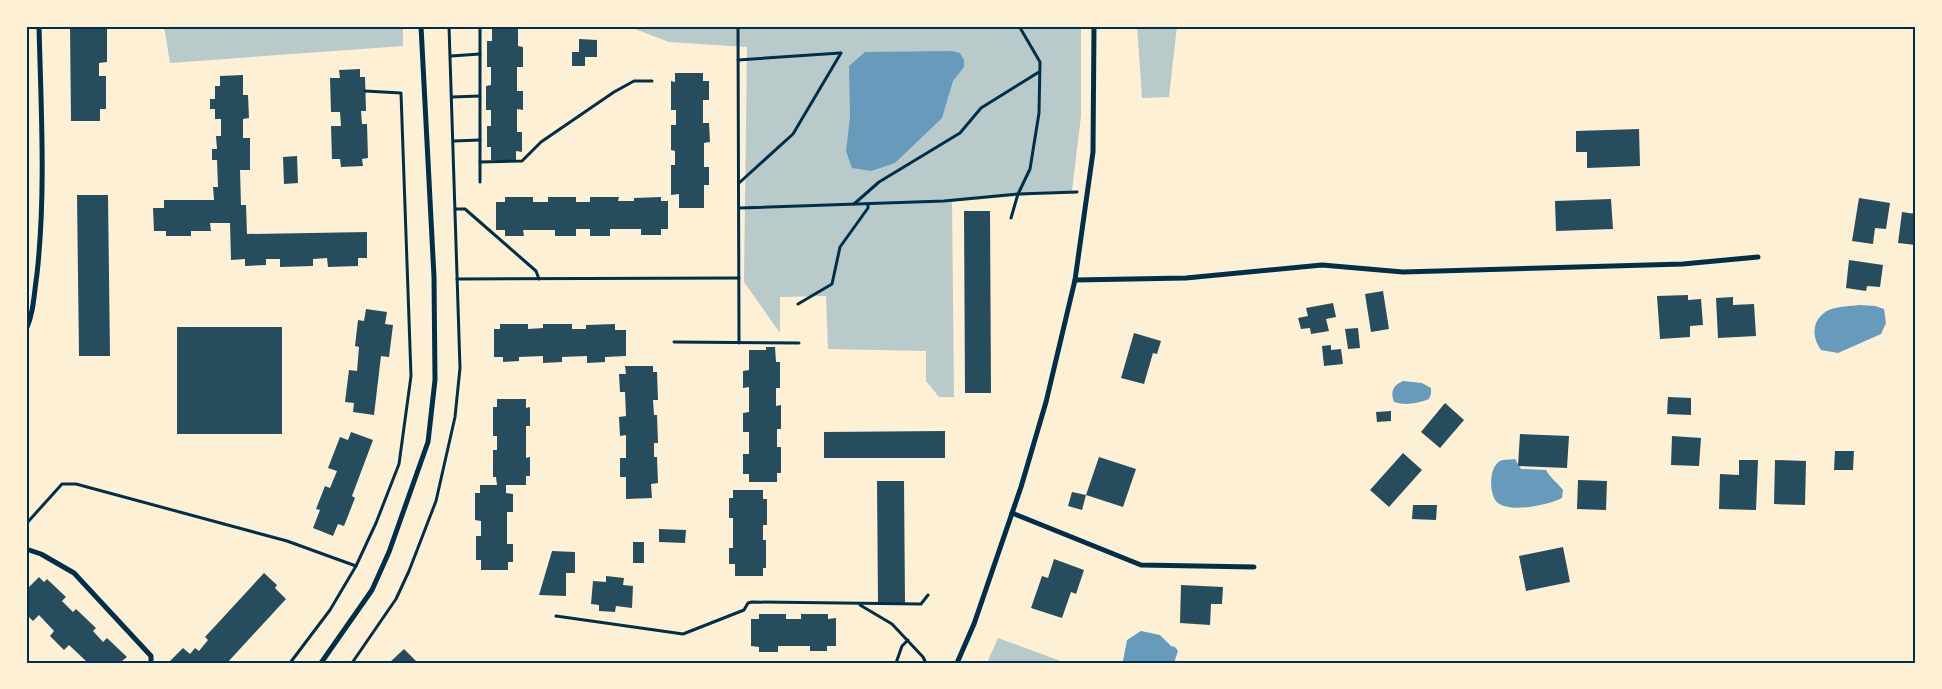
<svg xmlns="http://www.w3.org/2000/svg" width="1942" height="689" font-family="Roboto,sans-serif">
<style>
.green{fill:#b9caca}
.water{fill:#669bbc}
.building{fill:#264d5e}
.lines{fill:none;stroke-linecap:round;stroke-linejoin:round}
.path{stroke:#003049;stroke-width:3}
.minor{stroke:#003049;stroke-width:5}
.neatline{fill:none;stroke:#003049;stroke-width:2}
</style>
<rect width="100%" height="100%" fill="#fdf0d5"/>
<g class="green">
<polygon points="164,26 403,26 403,46 170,63"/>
<polygon points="627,26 1081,26 1081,116 1072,191 952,202 954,397 939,397 926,381 926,351 828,349 826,296 780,297 780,333 744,282 747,47 669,42"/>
<polygon points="1137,26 1177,26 1169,97 1142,98"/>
<polygon points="998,638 1066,663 987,663"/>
</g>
<g class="water">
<polygon points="952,51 960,53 964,60 964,67 953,81 942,118 895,163 871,171 852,168 846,151 850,117 849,66 865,52"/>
<path d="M 1861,305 L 1875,306 L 1884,309 L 1886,323 L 1881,334 L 1838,353 L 1821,350 C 1811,336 1812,318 1829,310 C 1838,306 1851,306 1861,305 Z"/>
<path d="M 1403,381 L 1422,383 L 1431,388 L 1431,394 L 1429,399 C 1418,403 1406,406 1394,402 C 1390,392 1393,385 1403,381 Z"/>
<path d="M 1515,459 L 1521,469 L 1546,470 C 1550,478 1558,483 1563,490 L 1562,498 C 1549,505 1511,513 1498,503 C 1489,496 1488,468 1500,461 C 1503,459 1511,460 1515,459 Z"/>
<polygon points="1141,631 1160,635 1171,646 1175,647 1178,651 1174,663 1125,663 1123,661 1127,640"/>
</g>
<g class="building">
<polygon points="70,26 99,26 99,28 107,28 107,62 99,63 99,76 106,76 106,109 100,109 100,121 71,121"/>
<polygon points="492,26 500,26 500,29 518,29 518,46 523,47 523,67 517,67 517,91 523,91 523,110 517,109 517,132 522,132 522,152 516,151 516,160 491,160 491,147 487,147 487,126 491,126 491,110 486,110 486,86 491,85 491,67 487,67 487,41 492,41"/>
<polygon points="579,39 597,40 597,57 585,57 585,66 572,66 572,52 579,52"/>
<polygon points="360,69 360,77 365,77 366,111 361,111 362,124 367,124 368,158 362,159 363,166 341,167 340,159 332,159 331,126 341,126 340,112 331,112 330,78 340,78 339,70"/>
<polygon points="675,73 703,73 703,81 709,81 709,100 703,100 703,123 709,123 710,142 704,143 704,167 709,167 709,185 704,185 704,208 679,208 679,194 671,195 671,165 675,165 675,151 671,150 671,125 676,125 676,110 671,110 671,81 675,82"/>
<polygon points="243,75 243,95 248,95 249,118 243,119 243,138 250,138 250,170 240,170 241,205 246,205 247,234 367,232 367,258 358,258 358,266 328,267 327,258 313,259 313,266 280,267 280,259 266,259 266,265 245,266 245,259 231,260 230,223 210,223 211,231 191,231 191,236 166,236 166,231 154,231 153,208 164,208 164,200 214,200 213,187 218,187 217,160 212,160 212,149 217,149 216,136 221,136 221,119 215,119 215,109 210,109 210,99 215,99 215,86 220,86 220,76"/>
<polygon points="1639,129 1640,166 1587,168 1587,152 1576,152 1576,131"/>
<polygon points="297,156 298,183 284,184 283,157"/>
<polygon points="77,195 108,195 110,356 79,356"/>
<polygon points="505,197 533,197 533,202 548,202 548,197 576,197 576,202 590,202 590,197 619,197 618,201 634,201 634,198 661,197 661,201 668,201 668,229 661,229 661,235 641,235 641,229 610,229 610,236 590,236 590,229 576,229 576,236 555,236 555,230 523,230 524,236 505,236 505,230 496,230 496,202 505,202"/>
<polygon points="1859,198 1890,203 1886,229 1875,228 1873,244 1852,241"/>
<polygon points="1611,199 1613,229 1556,231 1555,201"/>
<polygon points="964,211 990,211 991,393 965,393"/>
<polygon points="1902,212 1916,214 1916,245 1898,243"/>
<polygon points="1849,260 1883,265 1880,287 1867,286 1866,291 1846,288"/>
<polygon points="1383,291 1389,329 1371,332 1365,294"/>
<polygon points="1688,295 1688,300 1701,299 1703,325 1690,326 1690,337 1660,339 1657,296"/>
<polygon points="1733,297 1733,305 1754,304 1756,336 1718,338 1716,298"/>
<polygon points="1333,303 1336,317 1326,319 1329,331 1311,334 1310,328 1301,329 1298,318 1308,316 1306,308"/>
<polygon points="366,309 387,312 385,324 393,325 389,357 381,356 374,415 353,412 354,403 345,402 349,370 357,371 359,347 355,346 358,320 364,321"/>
<polygon points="500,324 528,324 528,329 543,328 543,324 572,324 572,329 586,329 586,325 615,324 615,330 626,330 626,356 605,357 605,362 587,363 587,356 562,357 562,362 543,363 543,356 519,357 519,361 503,362 503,357 494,357 494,329 500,329"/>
<rect x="177" y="327" width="105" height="107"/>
<polygon points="1358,328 1360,348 1348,349 1345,329"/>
<polygon points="1134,333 1161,341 1157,354 1153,353 1144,384 1121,378"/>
<polygon points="1331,345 1331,350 1341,349 1343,364 1324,366 1322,346"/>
<polygon points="766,347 775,347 776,362 780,362 780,388 776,388 776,406 781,405 781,429 777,429 777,447 781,447 781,473 777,473 777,482 749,482 749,474 743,474 743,454 749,454 749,432 743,432 743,413 749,412 749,387 743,388 743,371 749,370 749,350 766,350"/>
<polygon points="625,366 653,366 653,372 657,372 658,400 653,400 654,415 657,415 658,443 654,443 654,457 657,457 658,483 651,484 652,498 626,499 626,477 620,477 620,458 626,458 626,435 620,436 619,417 626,416 625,392 620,392 619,374 626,374"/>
<polygon points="1668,397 1691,398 1691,415 1667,414"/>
<polygon points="497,399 526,399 526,408 530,407 530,426 526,426 526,458 530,457 530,476 526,476 526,485 506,485 506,493 513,494 513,512 507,512 507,544 513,544 513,562 508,562 508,570 481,570 481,560 476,560 476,536 481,536 481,521 475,520 475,493 480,493 480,485 497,485 496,477 493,477 493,450 497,450 497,436 493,436 493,407 497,407"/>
<polygon points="1445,403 1464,420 1440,448 1421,432"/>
<polygon points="1391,411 1391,421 1377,422 1376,412"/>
<polygon points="945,431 945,458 824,458 824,432"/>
<polygon points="351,432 373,440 352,496 355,498 344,526 338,524 333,536 313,528 320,510 316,509 325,486 330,488 337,471 328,468 340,437 348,440"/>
<polygon points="1520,434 1569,436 1567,468 1518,466"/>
<polygon points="1672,436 1701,438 1699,466 1671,465"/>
<polygon points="1835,451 1854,451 1853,470 1834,470"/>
<polygon points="1403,453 1422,470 1389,507 1370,490"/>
<polygon points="1099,457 1136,469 1123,507 1086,495"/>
<polygon points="1739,460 1758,460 1756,510 1719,509 1720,474 1739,475"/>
<polygon points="1775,460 1806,461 1805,505 1774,504"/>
<polygon points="1578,480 1607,481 1606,510 1577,509"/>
<polygon points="877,481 904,481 905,603 878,604"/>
<polygon points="733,490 763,490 763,499 767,499 767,525 763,525 763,540 766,540 766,568 763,568 763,576 735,576 735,564 729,564 729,548 733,548 733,518 729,518 729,498 733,498"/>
<polygon points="1072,492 1086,495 1082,510 1068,506"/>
<polygon points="1413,505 1437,505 1436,520 1412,519"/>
<polygon points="659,529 686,530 685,543 659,542"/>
<rect x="633" y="542" width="11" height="21"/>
<polygon points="1563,547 1570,582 1526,591 1519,556"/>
<polygon points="552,551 575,552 575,573 566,573 566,596 539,595"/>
<polygon points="1054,559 1084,570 1076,594 1071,592 1062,618 1031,608 1042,576 1048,578"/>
<polygon points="264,573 277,585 275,588 286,599 227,663 172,663 170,661 183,648 190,654 195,648 199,651 208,640 205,637"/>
<polygon points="606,576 624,578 623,585 633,586 632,608 616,606 615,612 599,611 599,605 591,604 593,581 606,582"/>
<polygon points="39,577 44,582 47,579 66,597 62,601 73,612 76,609 96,628 93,631 103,642 107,638 127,657 122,661 124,663 84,663 86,661 69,645 64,650 50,636 54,631 39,615 33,621 26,614 26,590"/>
<polygon points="1181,585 1223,587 1222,604 1211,604 1210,625 1180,623"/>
<polygon points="759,614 786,614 786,619 801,619 801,614 828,614 828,619 836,618 836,646 827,646 827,651 810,651 810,646 778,646 778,652 759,652 759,647 751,646 751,619 759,619"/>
<polygon points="404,649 418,663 389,663"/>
</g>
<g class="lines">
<g class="path">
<polyline points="480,26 480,182"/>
<polyline points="738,26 739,343"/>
<polyline points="908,26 914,26"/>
<polyline points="451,56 480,54"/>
<polyline points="738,60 840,53"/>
<polyline points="452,97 480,96"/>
<polyline points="454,141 480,140"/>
<polyline points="480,162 522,161 541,142 614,92 634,81 652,81"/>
<polyline points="739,183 793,134 841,53"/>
<polyline points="854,204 879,182 960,133 981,108 1039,72"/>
<polyline points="739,208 944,201 1018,194 1077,192"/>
<polyline points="456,209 465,209 536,271 539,279"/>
<polyline points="1011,218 1018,194 1030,169 1039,113 1040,62 1019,26"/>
<polyline points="457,279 739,278"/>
<polyline points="798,304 832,284 840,247 868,208 868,204"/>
<polyline points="674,342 799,343"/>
<polyline points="26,524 62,484 76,484 287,541 356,566"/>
<polyline points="860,605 892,624 923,657 926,663"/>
<polyline points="556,616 683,634 744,610 748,603 752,602 921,604 928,595"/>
<polyline points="290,663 330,610 356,566 376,523 399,464 411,376 401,93 365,91"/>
<polyline points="352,663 396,599 409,571 436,501 455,417 460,368 449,26"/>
<polyline points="896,663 902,646 908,640"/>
</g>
<g class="minor">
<polyline points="1075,280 1186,278 1322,265 1403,272 1683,264 1758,257"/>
<path d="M 26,330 C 34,312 34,293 37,274 C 46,192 41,109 39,26"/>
<polyline points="1012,513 1141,565 1254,567"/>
<polyline points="26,549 41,554 74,573 151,656 151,663"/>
<polyline points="321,663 372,590 389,552 428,442 435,380 434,277 421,26"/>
<polyline points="957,663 974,624 1021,487 1046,402 1075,280 1093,152 1094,26"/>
</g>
</g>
<rect width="1942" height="689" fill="none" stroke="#fdf0d5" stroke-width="55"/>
<rect x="28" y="28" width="1886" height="634" class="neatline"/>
</svg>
